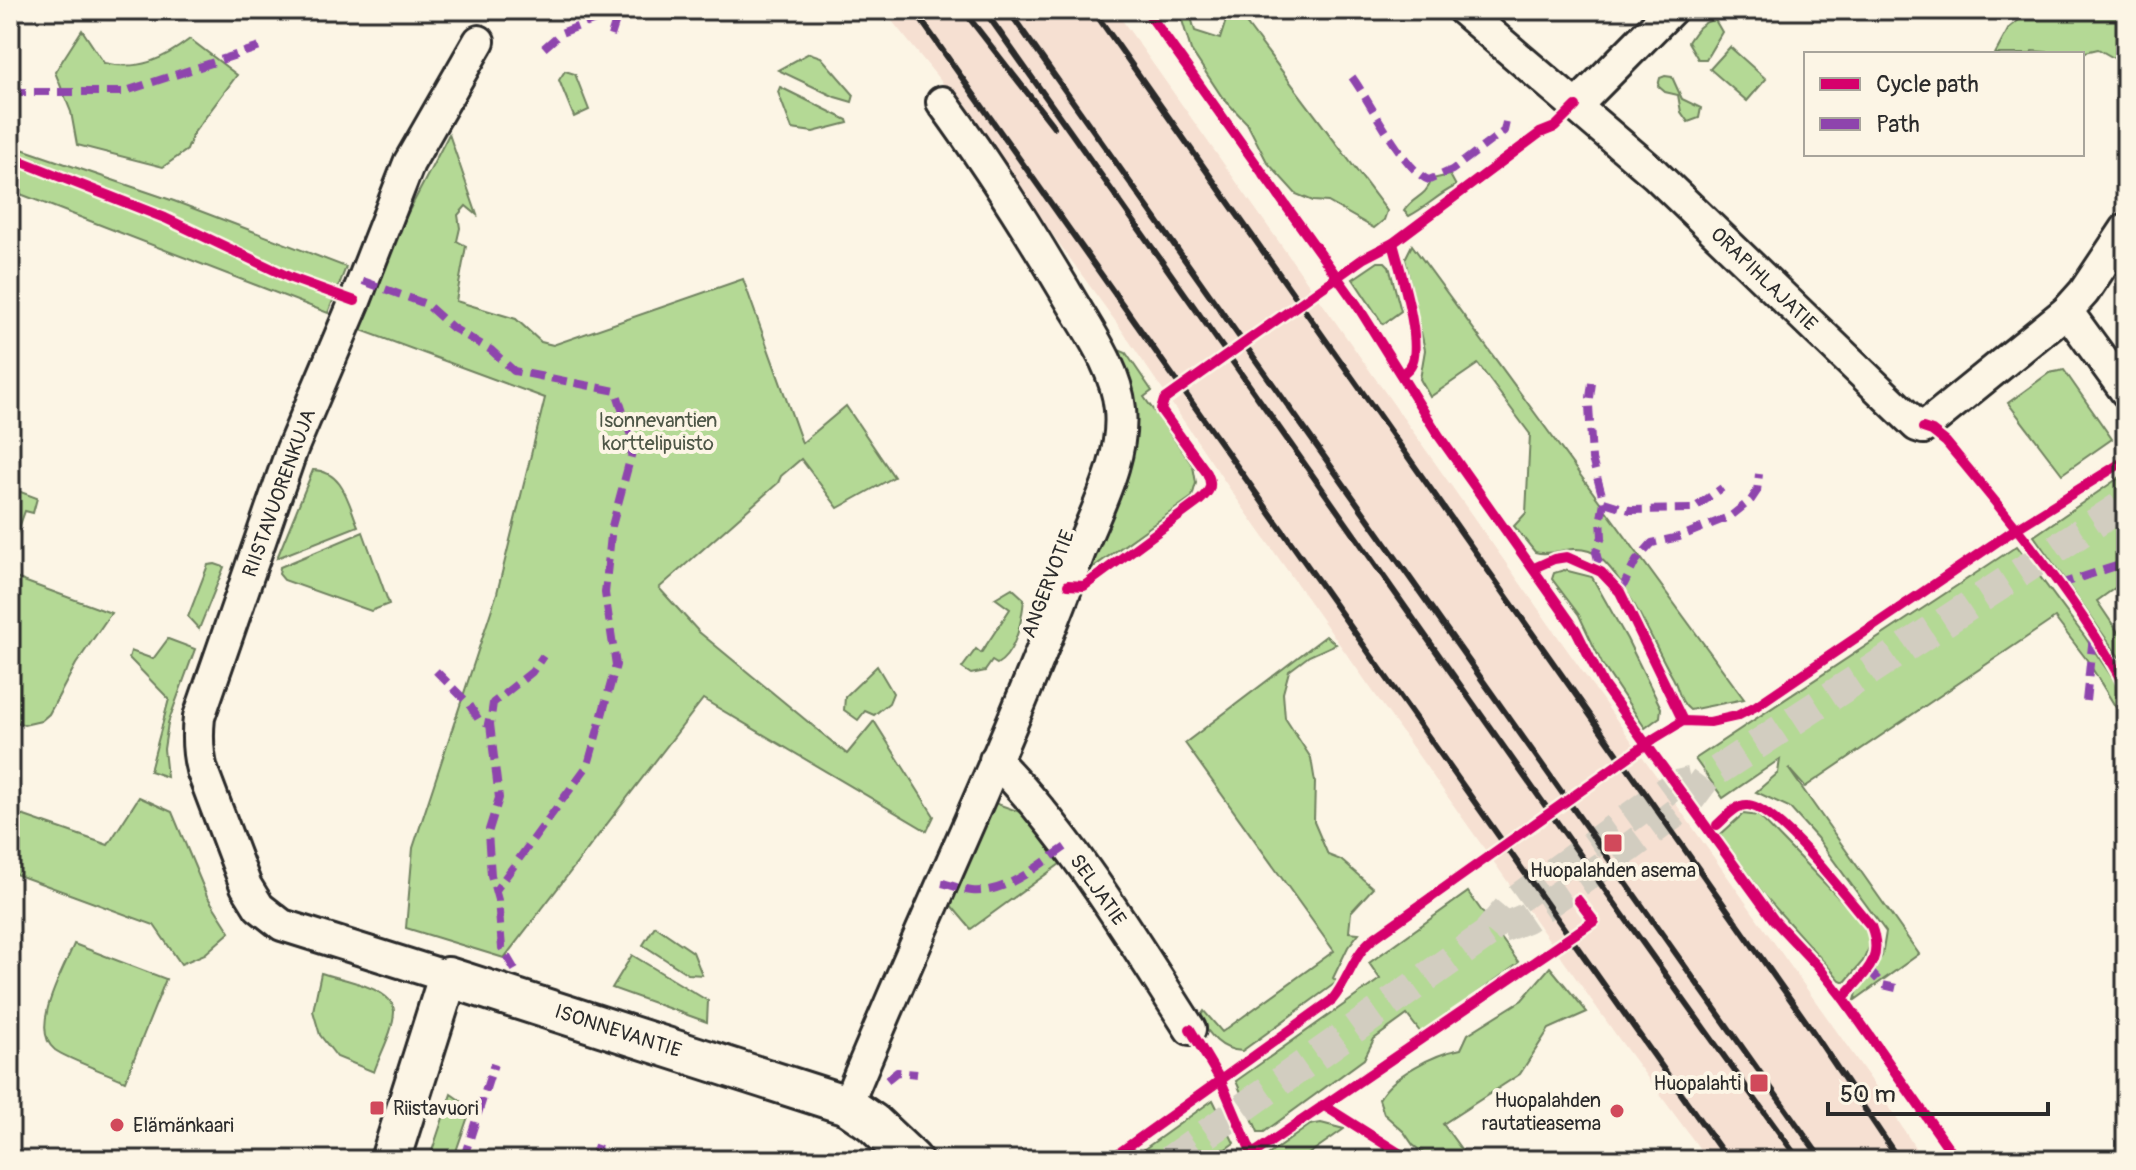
<svg xmlns="http://www.w3.org/2000/svg" width="2136" height="1170" font-family="Pangolin,sans-serif">
<style>
.built{fill:#f6e0d2}
.green{fill:#b4d995;stroke:#708260;stroke-width:2}
.lines{fill:none;stroke-linecap:round;stroke-linejoin:round}
.minor-tunnel{stroke:#d2cdc0;stroke-width:30;stroke-dasharray:30 15;stroke-linecap:butt}
.minor-casing{stroke:#2b2b2b;stroke-width:36}
.tertiary-casing{stroke:#2b2b2b;stroke-width:44}
.minor{stroke:#fcf5e5;stroke-width:30}
.tertiary{stroke:#fcf5e5;stroke-width:38}
.rail{stroke:#2b2b2b;stroke-width:6}
.quiet{stroke:#8e44ad;stroke-width:8;stroke-dasharray:16 8;stroke-linecap:butt}
.cycleway-casing{stroke:#fcf5e5;stroke-width:15}
.cycleway{stroke:#d6006c;stroke-width:10}
.poi-dot{fill:#d1495b;stroke:#fcf5e5;stroke-width:3}
.labels{text-anchor:middle;dominant-baseline:central;stroke-width:8;stroke-linejoin:round;paint-order:stroke}
.street-label{font-size:20px;fill:#2b2b2b;stroke:#fcf5e5}
.park-label{font-size:20px;fill:#4d5646;stroke:#fcf5e5}
.poi-label{font-size:20px;fill:#2b2b2b;stroke:#fcf5e5;text-anchor:end}
</style>
<rect width="100%" height="100%" fill="#fcf5e5"/>
<filter id="ink" filterUnits="userSpaceOnUse"><feTurbulence type="fractalNoise" baseFrequency=".0125" numOctaves="2"/><feDisplacementMap in="SourceGraphic" scale="16" xChannelSelector="R" yChannelSelector="G"/><feConvolveMatrix kernelMatrix="1 2 1 2 8 2 1 2 1" color-interpolation-filters="sRGB"/></filter>
<g filter="url(#ink)">
<polygon class="built" points="883,10 1115,10 1881,1094 1923,1160 1708,1160 1619,1039 1234,495 1121,329 944,85"/>
<g class="green">
<polygon points="1179,10 1189,10 1195,31 1220,39 1226,20 1223,10 1236,10 1387,211 1384,220 1374,228 1328,202 1313,201 1296,194 1267,162 1247,123 1222,97 1191,50"/>
<polygon points="2031,10 2053,14 2053,10 2126,10 2126,65 2098,49 2077,54 2032,51 2031,54 1995,54 2009,28"/>
<path d="M 1715,20 L 1722,32 L 1706,59 L 1698,59 L 1688,42 C 1695,31 1702,21 1715,20 Z"/>
<path d="M 82,30 L 104,63 C 139,71 162,60 190,39 L 237,75 L 193,134 L 187,150 L 163,167 L 77,145 L 71,112 L 55,72 Z"/>
<polygon points="1730,47 1766,79 1747,101 1710,69"/>
<polygon points="809,53 821,57 854,95 852,102 835,97 778,70"/>
<polygon points="565,71 575,74 589,110 574,117 559,80"/>
<polygon points="1665,76 1672,77 1682,99 1701,108 1699,118 1688,122 1681,112 1678,95 1665,92 1658,86 1660,78"/>
<polygon points="780,87 847,120 848,123 813,132 792,129 778,92"/>
<polygon points="449,134 477,215 466,206 458,215 460,228 457,241 466,246 456,301 516,319 541,342 553,345 743,279 802,443 846,406 894,477 838,508 801,459 781,476 778,483 659,588 699,632 847,754 874,721 934,816 927,831 703,699 504,958 406,928 413,848 497,593 545,398 358,329 386,255"/>
<polygon points="10,145 174,201 346,267 328,313 10,190"/>
<path d="M 1450,175 L 1456,186 C 1438,194 1427,207 1409,216 L 1404,211 C 1414,195 1425,199 1432,179 Z"/>
<path d="M 1412,245 L 1744,699 L 1690,710 C 1679,702 1679,689 1673,678 C 1655,648 1620,562 1589,551 C 1568,544 1553,557 1535,552 L 1514,526 L 1526,513 L 1530,434 L 1478,364 L 1430,397 L 1420,379 L 1425,350 L 1405,259 Z"/>
<polygon points="1378,262 1385,262 1389,266 1401,311 1383,324 1353,279"/>
<path d="M 1114,348 L 1126,353 L 1152,391 L 1144,397 L 1193,466 L 1196,483 L 1192,497 L 1092,568 L 1088,562 C 1109,521 1136,474 1133,427 C 1132,403 1120,372 1114,348 Z"/>
<polygon points="2064,370 2112,439 2062,474 2008,403 2049,373"/>
<path d="M 313,470 C 343,471 348,502 358,526 L 277,558 Z"/>
<polygon points="2120,477 2126,485 2126,580 2097,601 2126,644 2126,658 2119,657 2034,536"/>
<polygon points="10,488 37,498 33,513 25,511 10,553"/>
<polygon points="363,532 389,604 371,611 284,580 279,574 280,567"/>
<polygon points="2017,546 2085,637 2126,698 2126,746 2118,711 2087,660 2055,618 1805,787 1788,768 1919,954 1855,1000 1858,989 1882,956 1886,932 1817,838 1789,807 1756,792 1778,773 1780,759 1723,798 1695,759"/>
<polygon points="215,564 224,567 199,629 188,617 208,565"/>
<polygon points="1564,570 1592,577 1627,639 1661,708 1660,717 1645,728 1602,664 1579,615 1552,579 1554,573"/>
<polygon points="10,576 111,613 76,664 49,714 41,721 24,725 10,719"/>
<path d="M 1012,588 L 1024,599 C 1022,619 1016,653 997,664 L 992,661 L 985,671 L 971,674 L 962,668 L 976,649 L 981,653 L 1010,609 L 995,598 Z"/>
<path d="M 1326,636 L 1336,644 L 1309,656 L 1289,671 L 1283,693 L 1285,718 L 1311,758 L 1315,782 L 1314,822 L 1328,855 L 1341,860 L 1373,888 L 1351,912 L 1349,932 L 1359,933 L 1348,947 L 1333,978 L 1337,982 L 1242,1051 C 1220,1050 1210,1035 1199,1018 L 1204,1011 L 1222,1032 L 1334,951 L 1185,743 Z"/>
<polygon points="168,639 195,649 168,723 164,749 167,777 150,771 169,699 129,658 131,651 153,659"/>
<polygon points="877,666 893,693 889,703 874,715 865,711 858,720 844,710 845,697"/>
<polygon points="139,797 172,812 207,896 230,932 205,954 181,964 154,925 10,872 10,811 108,845"/>
<polygon points="992,802 1023,813 1060,864 971,929 949,903"/>
<polygon points="1743,814 1759,816 1867,927 1871,943 1863,961 1845,982 1840,980 1765,896 1720,835"/>
<polygon points="1468,892 1519,963 1421,1033 1407,1015 1374,1039 1364,1059 1264,1132 1258,1132 1236,1081 1380,979 1369,963"/>
<polygon points="655,926 693,952 702,975 688,974 643,945"/>
<path d="M 74,944 L 166,979 L 125,1081 C 108,1073 67,1059 55,1050 C 28,1029 64,969 74,944 Z"/>
<polygon points="632,955 708,1001 707,1022 612,988"/>
<path d="M 1550,967 L 1587,1012 L 1549,1029 L 1520,1074 L 1443,1124 L 1469,1160 L 1432,1160 L 1413,1145 L 1404,1132 L 1384,1114 L 1379,1099 C 1393,1075 1434,1054 1461,1049 L 1468,1034 L 1522,1000 Z"/>
<path d="M 321,973 C 340,979 395,988 394,1012 C 394,1030 380,1054 374,1072 L 337,1057 L 320,1035 L 313,1011 Z"/>
<polygon points="451,1094 471,1108 453,1160 429,1160"/>
<polygon points="1213,1100 1234,1143 1210,1160 1129,1160"/>
<polygon points="1321,1123 1344,1129 1300,1160 1261,1160 1310,1125"/>
</g>
<g class="lines">
<g class="minor-tunnel">
<polyline points="1488,932 1514,901 1673,786 1706,778"/>
<polyline points="1170,1160 1487,934 1526,918 1630,847 1686,805 1706,778 2126,503"/>
</g>
<g class="minor-casing">
<g id="minor">
<polyline points="1463,10 1655,174 1917,426 1923,428 2067,311 2084,292 2126,229"/>
<polyline points="1576,106 1671,10"/>
<polyline points="2067,311 2126,392"/>
<path d="M 995,760 C 1073,839 1130,936 1190,1029"/>
<path d="M 448,977 L 282,925 L 259,907 L 246,886 L 202,770 C 197,751 197,736 199,717 L 292,449 L 355,301 L 409,163 L 479,41"/>
<path d="M 847,1105 C 922,922 1009,744 1077,559 C 1095,510 1125,462 1120,409 C 1116,366 1085,326 1064,289 C 1026,225 986,162 942,102"/>
</g>
</g>
<g class="tertiary-casing">
<polyline id="tertiary" points="390,1160 448,977 847,1105 873,1123 912,1160"/>
</g>
<use href="#minor" class="minor"/>
<use href="#tertiary" class="tertiary"/>
<g class="rail">
<polyline points="914,10 1728,1160"/>
<polyline points="963,10 1054,127"/>
<path d="M 984,10 C 1257,393 1523,780 1799,1160"/>
<path d="M 1008,10 C 1280,393 1548,779 1822,1160"/>
<polyline points="1093,10 1805,1020 1899,1160"/>
</g>
<g class="quiet">
<polyline points="611,36 619,11"/>
<polyline points="544,48 561,33 621,10"/>
<path d="M 1352,77 C 1369,100 1404,171 1429,180 L 1452,170 L 1504,131 L 1506,122"/>
<polyline points="10,92 123,92 266,45"/>
<polyline points="363,281 426,304 453,328 491,350 514,371 616,391 634,445 612,526 605,593 616,665 588,765 496,890"/>
<polyline points="1592,383 1589,405 1592,459 1604,502 1601,518 1602,537 1596,552 1601,572"/>
<polyline points="1604,502 1630,510 1693,509 1722,488"/>
<polyline points="2057,585 2126,563"/>
<polyline points="1620,592 1636,561 1652,543 1679,537 1731,516 1751,500 1757,491 1759,474"/>
<polyline points="436,671 469,704 480,722 490,724"/>
<polyline points="2086,701 2093,636"/>
<path d="M 942,883 C 952,885 962,890 972,891 C 1006,894 1040,864 1067,846"/>
<polyline points="1867,968 1883,985 1896,988"/>
<polyline points="515,970 502,948 498,900 491,875 488,833 499,798 490,724 493,703 532,672 543,656"/>
<polyline points="887,1080 897,1072 917,1074"/>
<polyline points="463,1160 494,1064"/>
<polyline points="593,1160 598,1145"/>
</g>
<g class="cycleway-casing">
<g id="cycleway">
<polyline points="1146,10 1357,305 1439,436 1576,630 1604,686 1774,920 1820,969 1843,998 1957,1160"/>
<polyline points="10,157 165,218 291,278 355,301"/>
<path d="M 1393,243 C 1399,267 1424,345 1411,365 C 1409,369 1406,371 1402,374"/>
<path d="M 1923,428 L 1932,431 L 1946,442 C 2008,517 2081,603 2126,689"/>
<polyline points="1534,568 1554,559 1567,557 1601,572 1620,592 1683,721"/>
<path d="M 1068,585 L 1084,586 L 1198,502 C 1209,492 1214,487 1207,473 L 1161,410 L 1164,400 L 1364,258 L 1393,243 L 1540,133 L 1555,127 L 1576,106"/>
<path d="M 1717,825 C 1725,818 1736,804 1748,805 C 1779,808 1849,901 1871,926 C 1885,961 1864,973 1843,998"/>
<polyline points="1190,1029 1221,1081 1252,1154"/>
<polyline points="1323,1105 1410,1160"/>
<path d="M 1109,1160 L 1332,1000 C 1349,980 1353,954 1374,938 L 1655,738 L 1683,721 L 1710,722 L 1737,716 L 1756,706 L 2017,528 L 2126,460"/>
<polyline points="1244,1160 1594,921 1578,900"/>
</g>
</g>
<use href="#cycleway" class="cycleway"/>
</g>
</g>
<g class="poi-dot">
<rect x="1603" y="833" width="20" height="20" rx="4"/>
<rect x="1749" y="1073" width="20" height="20" rx="4"/>
<rect x="369" y="1100" width="16" height="16" rx="4"/>
<circle cx="1617" cy="1111" r="8"/>
<circle cx="117" cy="1125" r="8"/>
</g>
<g class="labels">
<g class="street-label">
<text transform="translate(1764 279) rotate(44)">ORAPIHLAJATIE</text>
<text transform="translate(279 493) rotate(-70)">RIISTAVUORENKUJA</text>
<text transform="translate(1048 584) rotate(-69)">ANGERVOTIE</text>
<text transform="translate(1098 890) rotate(55)">SELJATIE</text>
<text transform="translate(618 1031) rotate(18)">ISONNEVANTIE</text>
</g>
<g class="park-label">
<text x="658" y="420">Isonnevantien<tspan x="658" dy="23">korttelipuisto</tspan></text>
</g>
<g class="poi-label">
<text x="1613" y="870" text-anchor="middle">Huopalahden asema</text>
<text x="1741" y="1083">Huopalahti</text>
<text x="1601" y="1100">Huopalahden<tspan x="1601" dy="23">rautatieasema</tspan></text>
<text x="393" y="1108" text-anchor="start">Riistavuori</text>
<text x="133" y="1125" text-anchor="start">Elämänkaari</text>
</g>
</g>
<rect width="2136" height="1170" fill="none" stroke="#fcf5e5" stroke-width="40"/>
<rect x="20" y="20" width="2096" height="1130" fill="none" stroke="#2b2b2b" stroke-width="3" filter="url(#ink)"/>
<rect x="1804" y="52" width="280" height="104" fill="#fcf5e5" stroke="#a8a49b" stroke-width="2"/>
<rect x="1820" y="78" width="40" height="12" fill="#d6006c" stroke="#a8a49b" stroke-width="2"/>
<text x="1876" y="92" font-size="24" fill="#2b2b2b">Cycle path</text>
<rect x="1820" y="118" width="40" height="12" fill="#8e44ad" stroke="#a8a49b" stroke-width="2"/>
<text x="1876" y="132" font-size="24" fill="#2b2b2b">Path</text>
<path d="M1828 1102v12h220v-12" fill="none" stroke="#2b2b2b" stroke-width="4"/>
<text x="1840" y="1102" font-size="24" fill="#2b2b2b" stroke="#fcf5e5" stroke-width="6" paint-order="stroke">50 m</text>
</svg>
